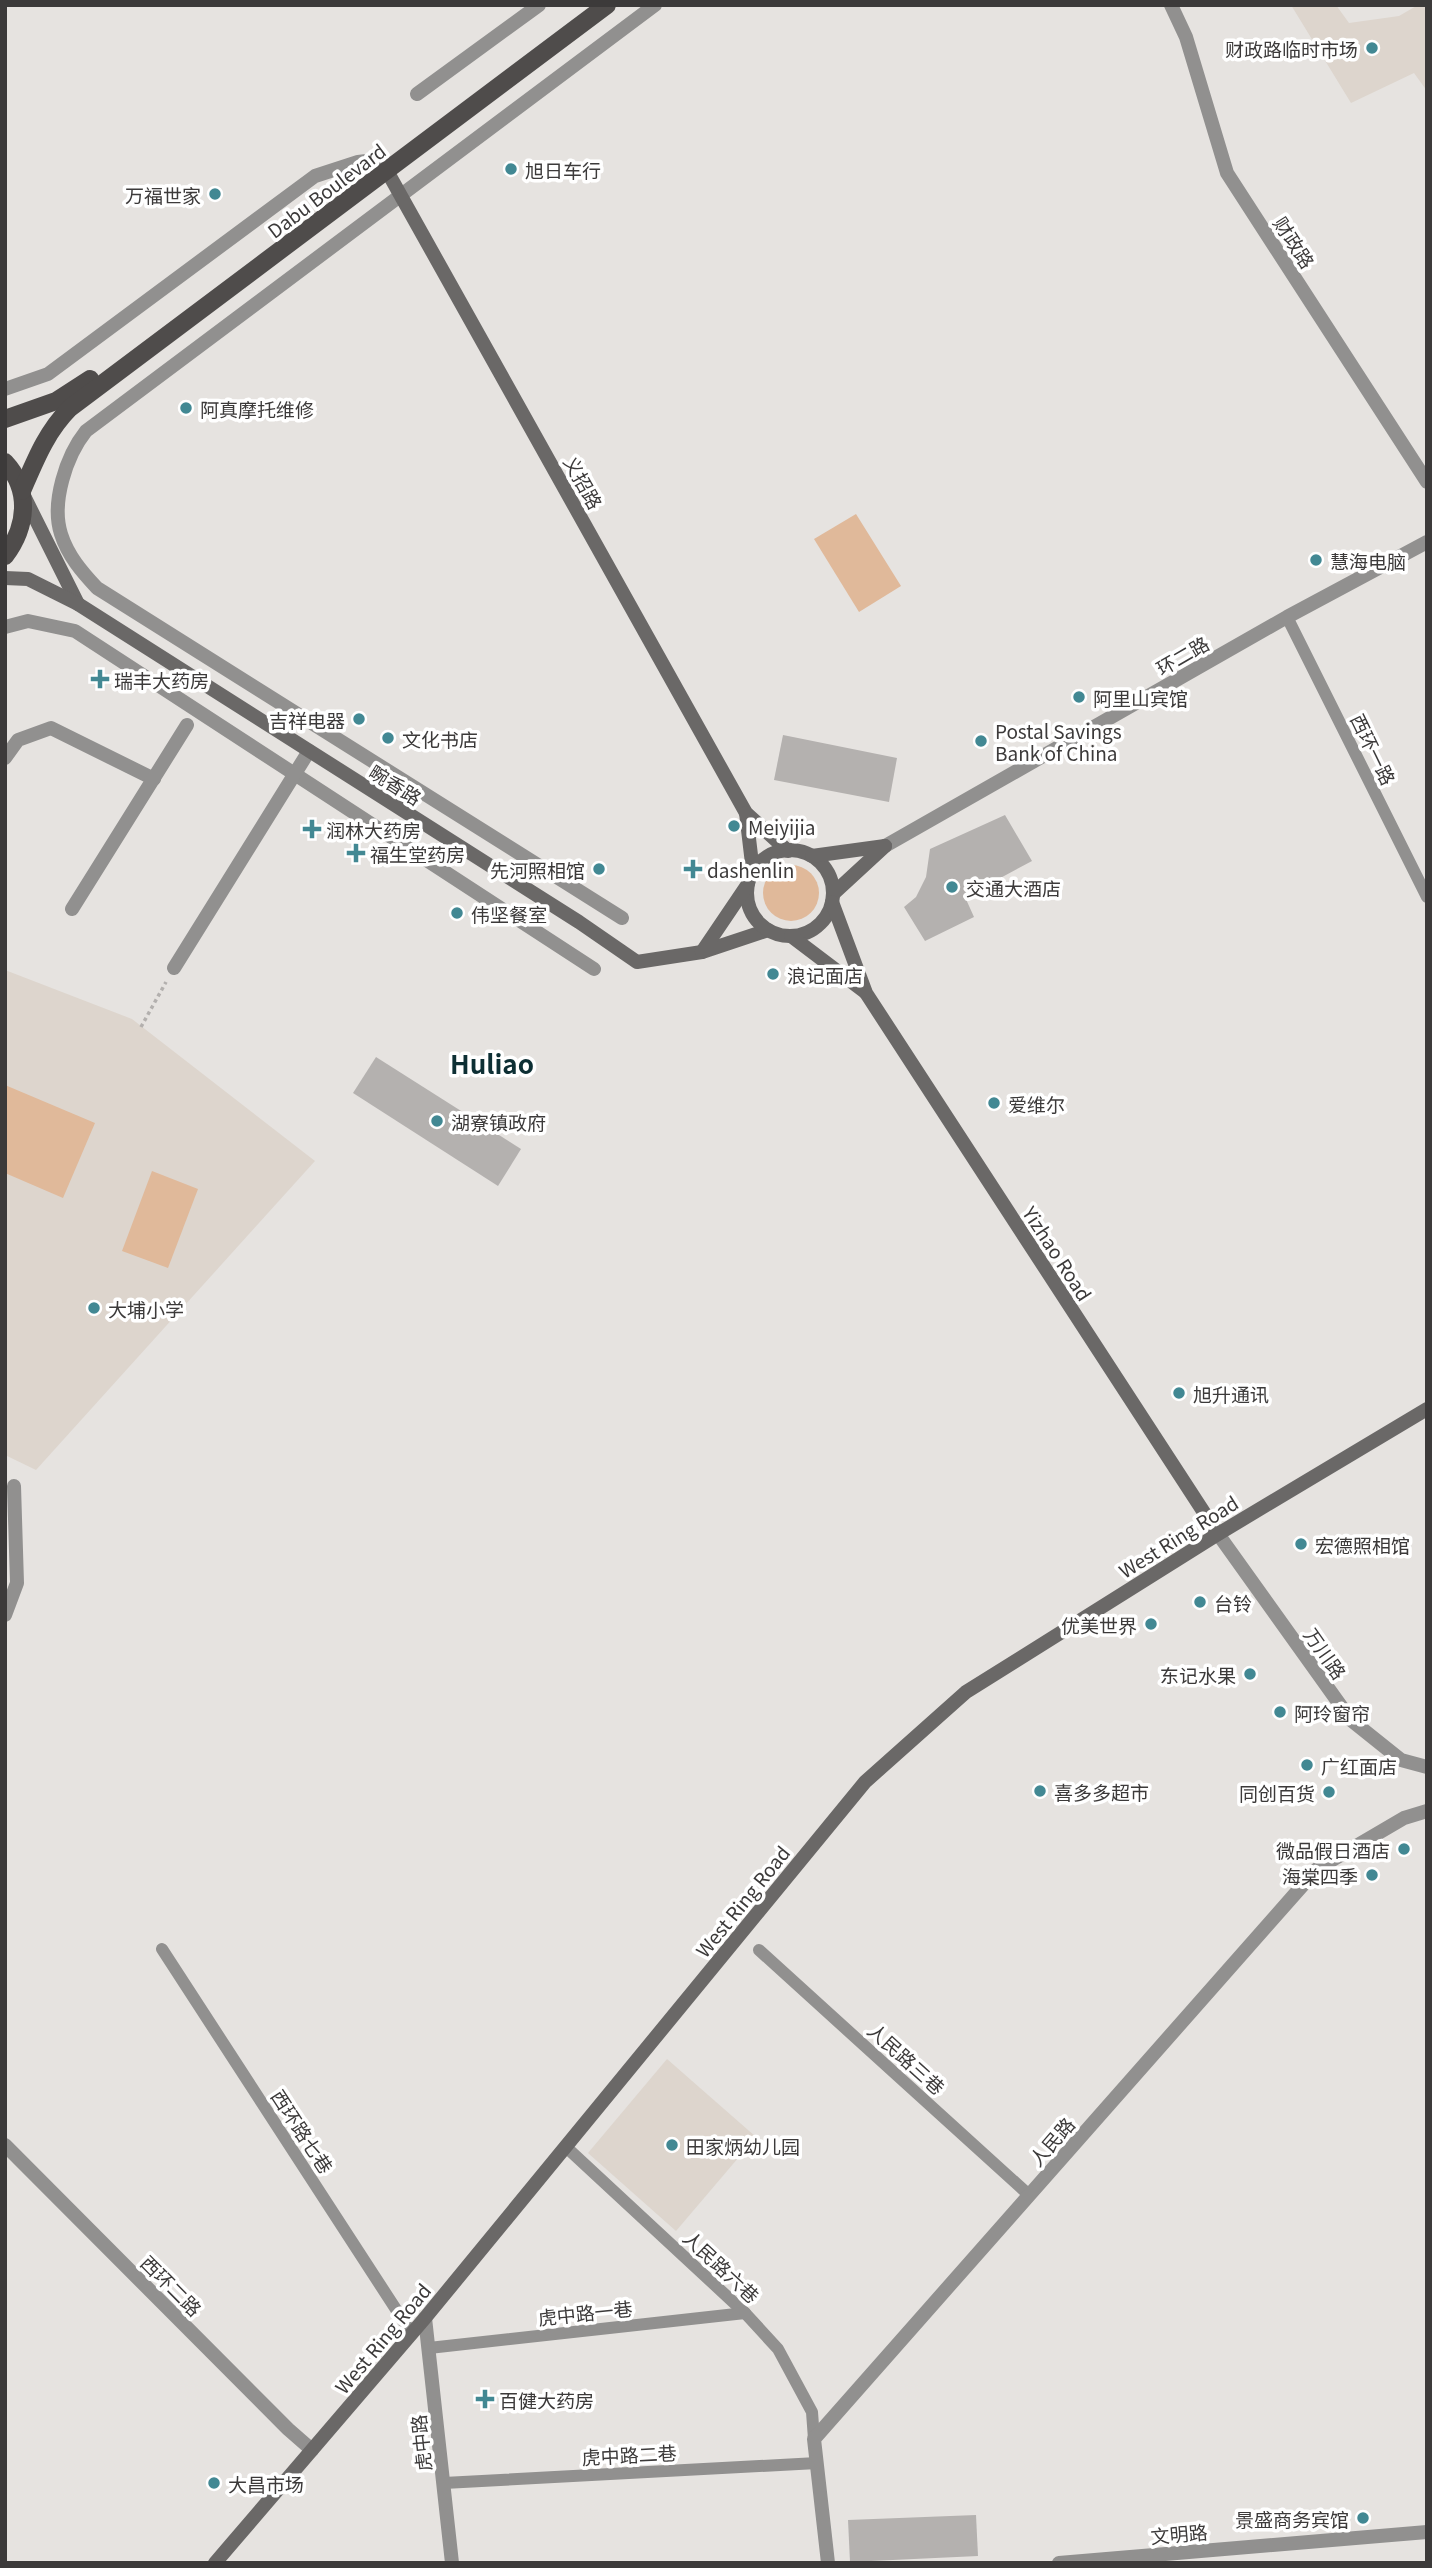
<svg xmlns="http://www.w3.org/2000/svg" width="1432" height="2568" font-family="Georgia,'Noto Sans SC',serif">
<style>
.built{fill:#ddd5cd}
.green{fill:#e0b99a}
.building{fill:#b4b1af}
.lines{fill:none;stroke-linecap:round;stroke-linejoin:round}
.path{stroke:#b3b0ae;stroke-width:3.5;stroke-dasharray:3.5 3.5;stroke-linecap:butt}
.service{stroke:#91908f;stroke-width:12}
.minor{stroke:#91908f;stroke-width:14}
.tertiary{stroke:#91908f;stroke-width:14}
.secondary{stroke:#6a6867;stroke-width:14}
.primary{stroke:#4f4c4b;stroke-width:18}
.poi-dot{fill:#428893;stroke:#fff;stroke-width:2.5}
.labels{text-anchor:middle;dominant-baseline:central;stroke-width:7;stroke-linejoin:round;paint-order:stroke}
.poi-label{font-size:19px;fill:#3c3a3a;stroke:#fff;text-anchor:start}
.street-label{font-size:19px;fill:#3c3a3a;stroke:#fff}
.district-label{font-size:26px;font-weight:bold;fill:#0d2f34;stroke:#fff}
</style>
<rect width="100%" height="100%" fill="#e6e3e0"/>
<g class="built">
<polygon points="1291,5 1336,5 1349,23 1399,16 1418,5 1427,5 1427,91 1414,73 1351,103"/>
<polygon points="5,970 132,1019 315,1161 36,1470 5,1455"/>
<polygon points="667,2059 756,2137 676,2231 588,2153"/>
</g>
<g class="green">
<polygon points="856,514 901,586 859,612 814,539"/>
<circle cx="791" cy="893" r="28"/>
<polygon points="5,1085 95,1123 63,1198 5,1173"/>
<polygon points="152,1171 198,1189 168,1268 122,1251"/>
</g>
<g class="building">
<polygon points="783,735 897,758 889,802 774,780"/>
<polygon points="1005,815 1032,861 965,897 974,917 925,941 904,907 916,897 926,877 930,849"/>
<polygon points="376,1057 521,1149 498,1186 353,1093"/>
<polygon points="976,2515 978,2556 850,2562 848,2520"/>
</g>
<g class="lines">
<polyline class="path" points="141,1027 166,982"/>
<g class="service">
<polyline points="1287,617 1427,897"/>
<polyline points="162,1949 412,2334"/>
<polyline points="759,1950 1029,2195"/>
<polyline points="566,2147 745,2313 778,2349 812,2412 814,2439"/>
<polyline points="429,2348 745,2313"/>
<polyline points="444,2483 817,2463"/>
</g>
<g class="minor">
<polyline points="1171,5 1186,37 1227,173 1427,482"/>
<polyline points="417,94 539,5"/>
<polyline points="5,389 48,374 315,176 358,162 383,159"/>
<polyline points="5,627 28,621 75,631 594,969"/>
<polyline points="5,758 18,740 51,728 154,779"/>
<polyline points="72,909 187,725"/>
<path d="M 622,918 L 97,588 C 82,572 68,556 61,534 C 51,503 66,456 86,431 L 655,5"/>
<polyline points="174,968 309,751"/>
<polyline points="5,1615 17,1583 14,1486"/>
<polyline points="5,2145 288,2429 312,2450"/>
<polyline points="425,2318 452,2563"/>
<polyline points="828,2563 814,2439 1317,1869 1404,1818 1427,1811"/>
<polyline points="1059,2563 1427,2532"/>
</g>
<g class="tertiary">
<polyline points="885,846 1287,617 1427,542"/>
<polyline points="1218,1534 1351,1720 1401,1760 1427,1767"/>
</g>
<g class="secondary">
<polyline points="387,171 746,813 788,851"/>
<polyline points="24,496 78,604"/>
<polyline points="5,578 28,579 78,604 579,922 637,962 702,952 768,930"/>
<polyline points="746,813 753,872"/>
<circle cx="790" cy="893" r="43"/>
<polyline points="812,856 885,846"/>
<polyline points="834,893 885,846"/>
<polyline points="832,902 866,993 1218,1534"/>
<polyline points="791,936 865,992"/>
<polyline points="702,952 748,884"/>
<polyline points="215,2563 425,2318 865,1782 966,1692 1218,1534 1427,1409"/>
</g>
<g class="primary">
<polyline points="5,419 56,401 90,379"/>
<path d="M 5,462 C 31,490 27,527 5,556"/>
<path d="M 22,491 C 35,461 46,432 70,408 L 607,5"/>
</g>
</g>
<g class="poi-dot">
<circle cx="1372" cy="48" r="7"/>
<circle cx="511" cy="169" r="7"/>
<circle cx="215" cy="194" r="7"/>
<circle cx="186" cy="408" r="7"/>
<circle cx="1316" cy="560" r="7"/>
<path d="M96.5 668.5h7v7h7v7h-7v7h-7v-7h-7v-7h7z"/>
<circle cx="1079" cy="697" r="7"/>
<circle cx="359" cy="719" r="7"/>
<circle cx="388" cy="738" r="7"/>
<circle cx="981" cy="741" r="7"/>
<circle cx="734" cy="826" r="7"/>
<path d="M308.5 818.5h7v7h7v7h-7v7h-7v-7h-7v-7h7z"/>
<path d="M352.5 842.5h7v7h7v7h-7v7h-7v-7h-7v-7h7z"/>
<circle cx="599" cy="869" r="7"/>
<path d="M689.5 858.5h7v7h7v7h-7v7h-7v-7h-7v-7h7z"/>
<circle cx="952" cy="887" r="7"/>
<circle cx="457" cy="913" r="7"/>
<circle cx="773" cy="974" r="7"/>
<circle cx="994" cy="1103" r="7"/>
<circle cx="437" cy="1121" r="7"/>
<circle cx="94" cy="1308" r="7"/>
<circle cx="1179" cy="1393" r="7"/>
<circle cx="1301" cy="1544" r="7"/>
<circle cx="1200" cy="1602" r="7"/>
<circle cx="1151" cy="1624" r="7"/>
<circle cx="1250" cy="1674" r="7"/>
<circle cx="1280" cy="1712" r="7"/>
<circle cx="1307" cy="1765" r="7"/>
<circle cx="1040" cy="1791" r="7"/>
<circle cx="1329" cy="1792" r="7"/>
<circle cx="1404" cy="1849" r="7"/>
<circle cx="1372" cy="1875" r="7"/>
<circle cx="672" cy="2145" r="7"/>
<path d="M481.5 2388.5h7v7h7v7h-7v7h-7v-7h-7v-7h7z"/>
<circle cx="214" cy="2483" r="7"/>
<circle cx="1363" cy="2518" r="7"/>
</g>
<g class="labels">
<g class="poi-label">
<text x="1358" y="48" text-anchor="end">财政路临时市场</text>
<text x="525" y="169">旭日车行</text>
<text x="201" y="194" text-anchor="end">万福世家</text>
<text x="200" y="408">阿真摩托维修</text>
<text x="1330" y="560">慧海电脑</text>
<text x="114" y="679">瑞丰大药房</text>
<text x="1093" y="697">阿里山宾馆</text>
<text x="345" y="719" text-anchor="end">吉祥电器</text>
<text x="995" y="730">Postal Savings<tspan x="995" dy="22">Bank of China</tspan></text>
<text x="402" y="738">文化书店</text>
<text x="748" y="826">Meiyijia</text>
<text x="326" y="829">润林大药房</text>
<text x="370" y="853">福生堂药房</text>
<text x="585" y="869" text-anchor="end">先河照相馆</text>
<text x="707" y="869">dashenlin</text>
<text x="966" y="887">交通大酒店</text>
<text x="471" y="913">伟坚餐室</text>
<text x="787" y="974">浪记面店</text>
<text x="1008" y="1103">爱维尔</text>
<text x="451" y="1121">湖寮镇政府</text>
<text x="108" y="1308">大埔小学</text>
<text x="1193" y="1393">旭升通讯</text>
<text x="1315" y="1544">宏德照相馆</text>
<text x="1214" y="1602">台铃</text>
<text x="1137" y="1624" text-anchor="end">优美世界</text>
<text x="1236" y="1674" text-anchor="end">东记水果</text>
<text x="1294" y="1712">阿玲窗帘</text>
<text x="1321" y="1765">广红面店</text>
<text x="1054" y="1791">喜多多超市</text>
<text x="1315" y="1792" text-anchor="end">同创百货</text>
<text x="1390" y="1849" text-anchor="end">微品假日酒店</text>
<text x="1358" y="1875" text-anchor="end">海棠四季</text>
<text x="686" y="2145">田家炳幼儿园</text>
<text x="499" y="2399">百健大药房</text>
<text x="228" y="2483">大昌市场</text>
<text x="1349" y="2518" text-anchor="end">景盛商务宾馆</text>
</g>
<g class="street-label">
<text transform="translate(326 190) rotate(-37)">Dabu Boulevard</text>
<text transform="translate(1295 242) rotate(57)">财政路</text>
<text transform="translate(584 482) rotate(61)">义招路</text>
<text transform="translate(1182 655) rotate(-30)">环二路</text>
<text transform="translate(1374 749) rotate(64)">西环一路</text>
<text transform="translate(396 784) rotate(32)">畹香路</text>
<text transform="translate(1058 1253) rotate(57)">Yizhao Road</text>
<text transform="translate(1178 1536) rotate(-32)">West Ring Road</text>
<text transform="translate(1326 1653) rotate(55)">万川路</text>
<text transform="translate(742 1901) rotate(-51)">West Ring Road</text>
<text transform="translate(907 2058) rotate(42)">人民路三巷</text>
<text transform="translate(303 2131) rotate(57)">西环路七巷</text>
<text transform="translate(1051 2141) rotate(-49)">人民路</text>
<text transform="translate(722 2266) rotate(43)">人民路六巷</text>
<text transform="translate(172 2285) rotate(45)">西环二路</text>
<text transform="translate(585 2312) rotate(-6)">虎中路一巷</text>
<text transform="translate(382 2338) rotate(-50)">West Ring Road</text>
<text transform="translate(420 2443) rotate(-96)">虎中路</text>
<text transform="translate(629 2454) rotate(-3)">虎中路二巷</text>
<text transform="translate(1179 2533) rotate(-5)">文明路</text>
</g>
<g class="district-label">
<text x="492" y="1062">Huliao</text>
</g>
</g>
<rect width="1432" height="2568" fill="none" stroke="#3c3a3a" stroke-width="14"/>
</svg>
